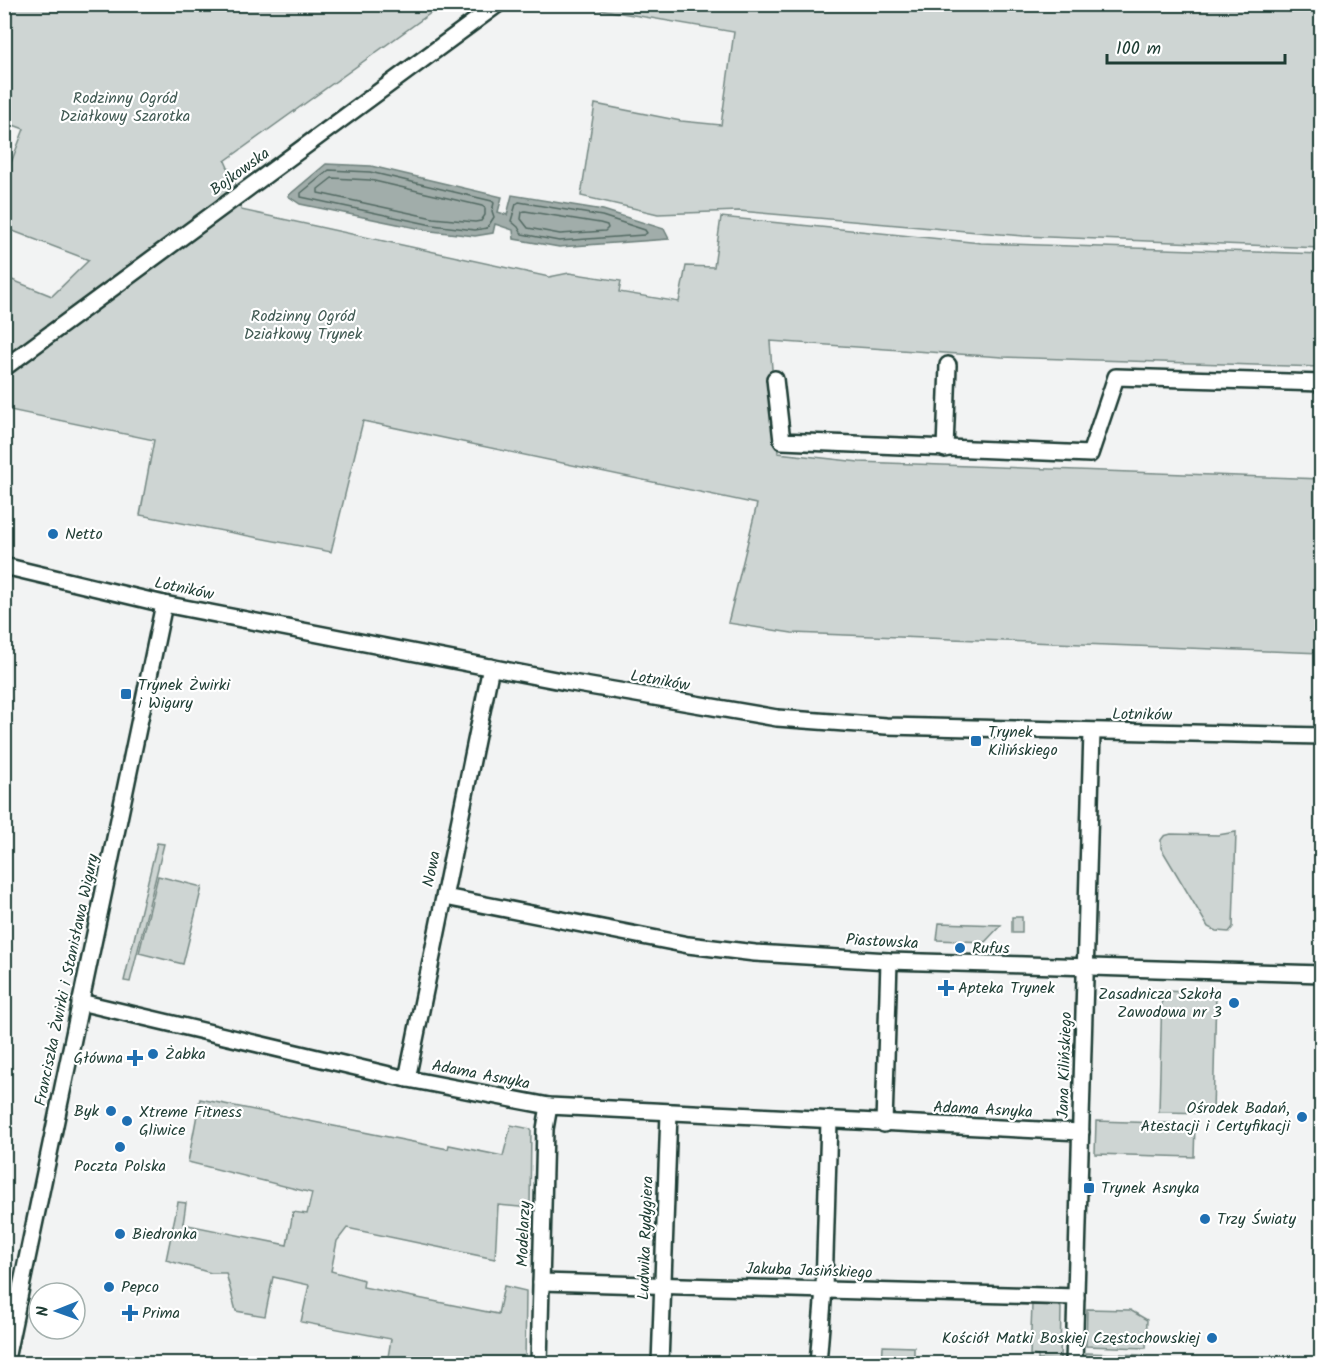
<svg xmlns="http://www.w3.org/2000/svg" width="1326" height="1368" font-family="Kalam,sans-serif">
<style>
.green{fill:#ced5d3;stroke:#768984;stroke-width:1.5}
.water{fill:#a1adaa;stroke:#6d807b;stroke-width:1.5}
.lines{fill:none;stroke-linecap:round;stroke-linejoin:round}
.shore{stroke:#536a63;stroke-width:1.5}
.minor-casing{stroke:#1f3d34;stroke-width:20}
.minor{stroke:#fff;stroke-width:15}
.poi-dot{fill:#1f6fb2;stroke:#fff;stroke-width:2}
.labels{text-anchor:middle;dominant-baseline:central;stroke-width:4.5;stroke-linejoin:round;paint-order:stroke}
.park-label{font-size:16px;fill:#425b54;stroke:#fff}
.street-label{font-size:16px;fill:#1f3d34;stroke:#fff}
.poi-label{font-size:16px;fill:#1f3d34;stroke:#fff;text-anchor:start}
</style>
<rect width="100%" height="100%" fill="#f2f3f3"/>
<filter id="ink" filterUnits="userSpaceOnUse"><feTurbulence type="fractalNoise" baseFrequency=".0167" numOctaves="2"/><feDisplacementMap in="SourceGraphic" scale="12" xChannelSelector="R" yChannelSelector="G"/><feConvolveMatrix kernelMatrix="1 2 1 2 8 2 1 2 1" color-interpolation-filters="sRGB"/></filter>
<g filter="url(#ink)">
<g class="green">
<polygon points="5,5 434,5 432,12 225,161 240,195 241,210 549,277 569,273 621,281 619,292 679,302 686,266 714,267 721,217 981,243 1321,254 1321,367 1002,357 770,341 778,453 859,462 1321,479 1321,653 792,633 728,623 757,504 363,421 331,552 140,515 154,440 5,409 5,277 52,296 89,260 5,228 4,181 24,129 5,122"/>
<polygon points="574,5 1321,5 1321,248 1023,236 739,211 658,214 581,196 595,104 681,121 721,125 734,32"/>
<polygon points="1236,832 1233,927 1229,932 1216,931 1208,927 1161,848 1161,840 1164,836 1171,834 1218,835"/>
<polygon points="157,843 164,844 130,982 124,981"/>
<polygon points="158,876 202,887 183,964 139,953"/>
<rect x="1012" y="917" width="10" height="16"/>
<polygon points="939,923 1001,925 985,942 937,940"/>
<polygon points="1162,991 1216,993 1213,1113 1159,1112"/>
<polygon points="200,1099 448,1149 449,1145 503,1156 511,1125 531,1129 530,1208 498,1205 495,1259 347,1228 337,1241 331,1271 364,1280 363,1287 498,1314 504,1286 526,1291 525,1363 387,1363 391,1339 301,1322 309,1285 273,1277 265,1316 236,1311 226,1273 211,1273 166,1260 178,1202 186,1203 183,1224 287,1245 293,1212 307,1214 312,1193 188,1162"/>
<polygon points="1096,1121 1195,1124 1194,1157 1095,1154"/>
<polygon points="1032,1305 1059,1305 1061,1308 1060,1361 1038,1360 1038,1356 1030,1355"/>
<polygon points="1087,1309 1130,1310 1147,1320 1146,1348 1086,1346"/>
<polygon points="883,1346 914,1347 914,1363 882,1363"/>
<polygon points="1086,1353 1143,1355 1143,1358 1086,1357"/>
</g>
<polygon class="water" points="326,164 371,166 502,197 498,212 507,215 512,195 603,210 664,229 669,239 559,247 514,239 513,230 495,224 493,233 475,236 431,231 300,204 288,196"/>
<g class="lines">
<g class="shore">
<polygon points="329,170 370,172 492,201 494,203 492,211 494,217 487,228 475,230 432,225 301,197 301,193"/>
<polygon points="332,178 370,180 482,206 485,208 485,215 481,221 475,222 433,218 318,193 318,189"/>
<polygon points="519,202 602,216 645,230 647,233 644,235 559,241 522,234 518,227 511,221 516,204"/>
<polygon points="525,211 600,223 607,225 608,228 605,231 560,234 528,228 521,219 522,212"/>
</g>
<g class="minor-casing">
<g id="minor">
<polyline points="4,368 498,4"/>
<polyline points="775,379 782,441 1090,454 1116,377 1322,383"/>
<polyline points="945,449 948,365"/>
<polyline points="4,566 164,604 566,682 777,718 886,726 1322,736"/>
<polyline points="445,897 688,945 755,953 889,961 1322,974"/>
<polyline points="80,1002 398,1077 549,1106 1081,1132"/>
<polyline points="407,1079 491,667"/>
<polyline points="884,1124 889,961"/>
<polyline points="541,1282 1076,1297"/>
<polyline points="5,1364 164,604"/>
<polyline points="539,1364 545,1129 549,1106"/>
<polyline points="660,1364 669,1113"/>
<polyline points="818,1364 824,1289 829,1121"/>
<polyline points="1074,1364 1092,732"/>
</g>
</g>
<use href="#minor" class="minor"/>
</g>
</g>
<g class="poi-dot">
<circle cx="53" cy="534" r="6"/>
<rect x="120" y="688" width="12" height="12" rx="3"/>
<rect x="970" y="735" width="12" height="12" rx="3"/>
<circle cx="960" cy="948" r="6"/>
<path d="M943 979h6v6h6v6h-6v6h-6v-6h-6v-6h6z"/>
<circle cx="1234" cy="1003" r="6"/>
<circle cx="153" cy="1054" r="6"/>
<path d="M132 1049h6v6h6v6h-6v6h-6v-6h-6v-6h6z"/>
<circle cx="111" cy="1111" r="6"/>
<circle cx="1302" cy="1117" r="6"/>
<circle cx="127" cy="1121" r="6"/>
<circle cx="120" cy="1147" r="6"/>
<rect x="1083" y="1182" width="12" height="12" rx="3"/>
<circle cx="1205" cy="1219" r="6"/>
<circle cx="120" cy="1234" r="6"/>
<circle cx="109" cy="1287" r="6"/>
<path d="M127 1304h6v6h6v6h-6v6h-6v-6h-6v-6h6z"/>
<circle cx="1212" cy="1338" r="6"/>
</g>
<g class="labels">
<g class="park-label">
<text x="125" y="98">Rodzinny Ogród<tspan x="125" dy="18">Działkowy Szarotka</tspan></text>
<text x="303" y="316">Rodzinny Ogród<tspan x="303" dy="18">Działkowy Trynek</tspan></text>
</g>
<g class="street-label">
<text transform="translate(240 172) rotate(-36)">Bojkowska</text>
<text transform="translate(184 589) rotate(12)">Lotników</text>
<text transform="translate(660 681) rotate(10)">Lotników</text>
<text transform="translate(1142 715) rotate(1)">Lotników</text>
<text transform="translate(432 869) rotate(-78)">Nowa</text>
<text transform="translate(882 942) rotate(3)">Piastowska</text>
<text transform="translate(67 980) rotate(-78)">Franciszka Żwirki i Stanisława Wigury</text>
<text transform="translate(1065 1065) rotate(-88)">Jana Kilińskiego</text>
<text transform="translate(481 1075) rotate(11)">Adama Asnyka</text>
<text transform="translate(983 1110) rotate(3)">Adama Asnyka</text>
<text transform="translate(524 1234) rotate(-88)">Modelarzy</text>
<text transform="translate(646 1238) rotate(-88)">Ludwika Rydygiera</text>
<text transform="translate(809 1271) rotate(2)">Jakuba Jasińskiego</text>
</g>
<g class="poi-label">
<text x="65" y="534">Netto</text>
<text x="138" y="685">Trynek Żwirki<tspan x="138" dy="18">i Wigury</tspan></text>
<text x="988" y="732">Trynek<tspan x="988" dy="18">Kilińskiego</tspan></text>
<text x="972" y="948">Rufus</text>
<text x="958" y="988">Apteka Trynek</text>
<text x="1222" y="994" text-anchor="end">Zasadnicza Szkoła<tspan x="1222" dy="18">Zawodowa nr 3</tspan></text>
<text x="165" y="1054">Żabka</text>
<text x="123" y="1058" text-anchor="end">Główna</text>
<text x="1290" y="1108" text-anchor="end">Ośrodek Badań,<tspan x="1290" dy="18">Atestacji i Certyfikacji</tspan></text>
<text x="99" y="1111" text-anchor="end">Byk</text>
<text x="139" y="1112">Xtreme Fitness<tspan x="139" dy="18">Gliwice</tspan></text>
<text x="120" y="1166" text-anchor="middle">Poczta Polska</text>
<text x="1101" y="1188">Trynek Asnyka</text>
<text x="1217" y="1219">Trzy Światy</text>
<text x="132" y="1234">Biedronka</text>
<text x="121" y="1287">Pepco</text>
<text x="142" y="1313">Prima</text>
<text x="1200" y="1338" text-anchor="end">Kościół Matki Boskiej Częstochowskiej</text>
</g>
</g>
<rect width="1326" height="1368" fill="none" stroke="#fff" stroke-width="24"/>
<rect x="12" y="12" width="1302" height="1344" fill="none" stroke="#1f3d34" stroke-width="2" filter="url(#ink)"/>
<g transform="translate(57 1311) rotate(269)"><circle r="28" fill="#ffffff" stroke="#a5b1ae" stroke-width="1.5"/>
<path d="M0-4.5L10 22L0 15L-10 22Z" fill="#1f6fb2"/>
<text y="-9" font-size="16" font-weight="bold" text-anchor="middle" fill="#1f3d34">N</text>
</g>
<path d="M1107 54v9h178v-9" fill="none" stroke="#1f3d34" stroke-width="3"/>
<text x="1116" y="54" font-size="18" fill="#1f3d34" stroke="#ffffff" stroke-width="4.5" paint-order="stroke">100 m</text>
</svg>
